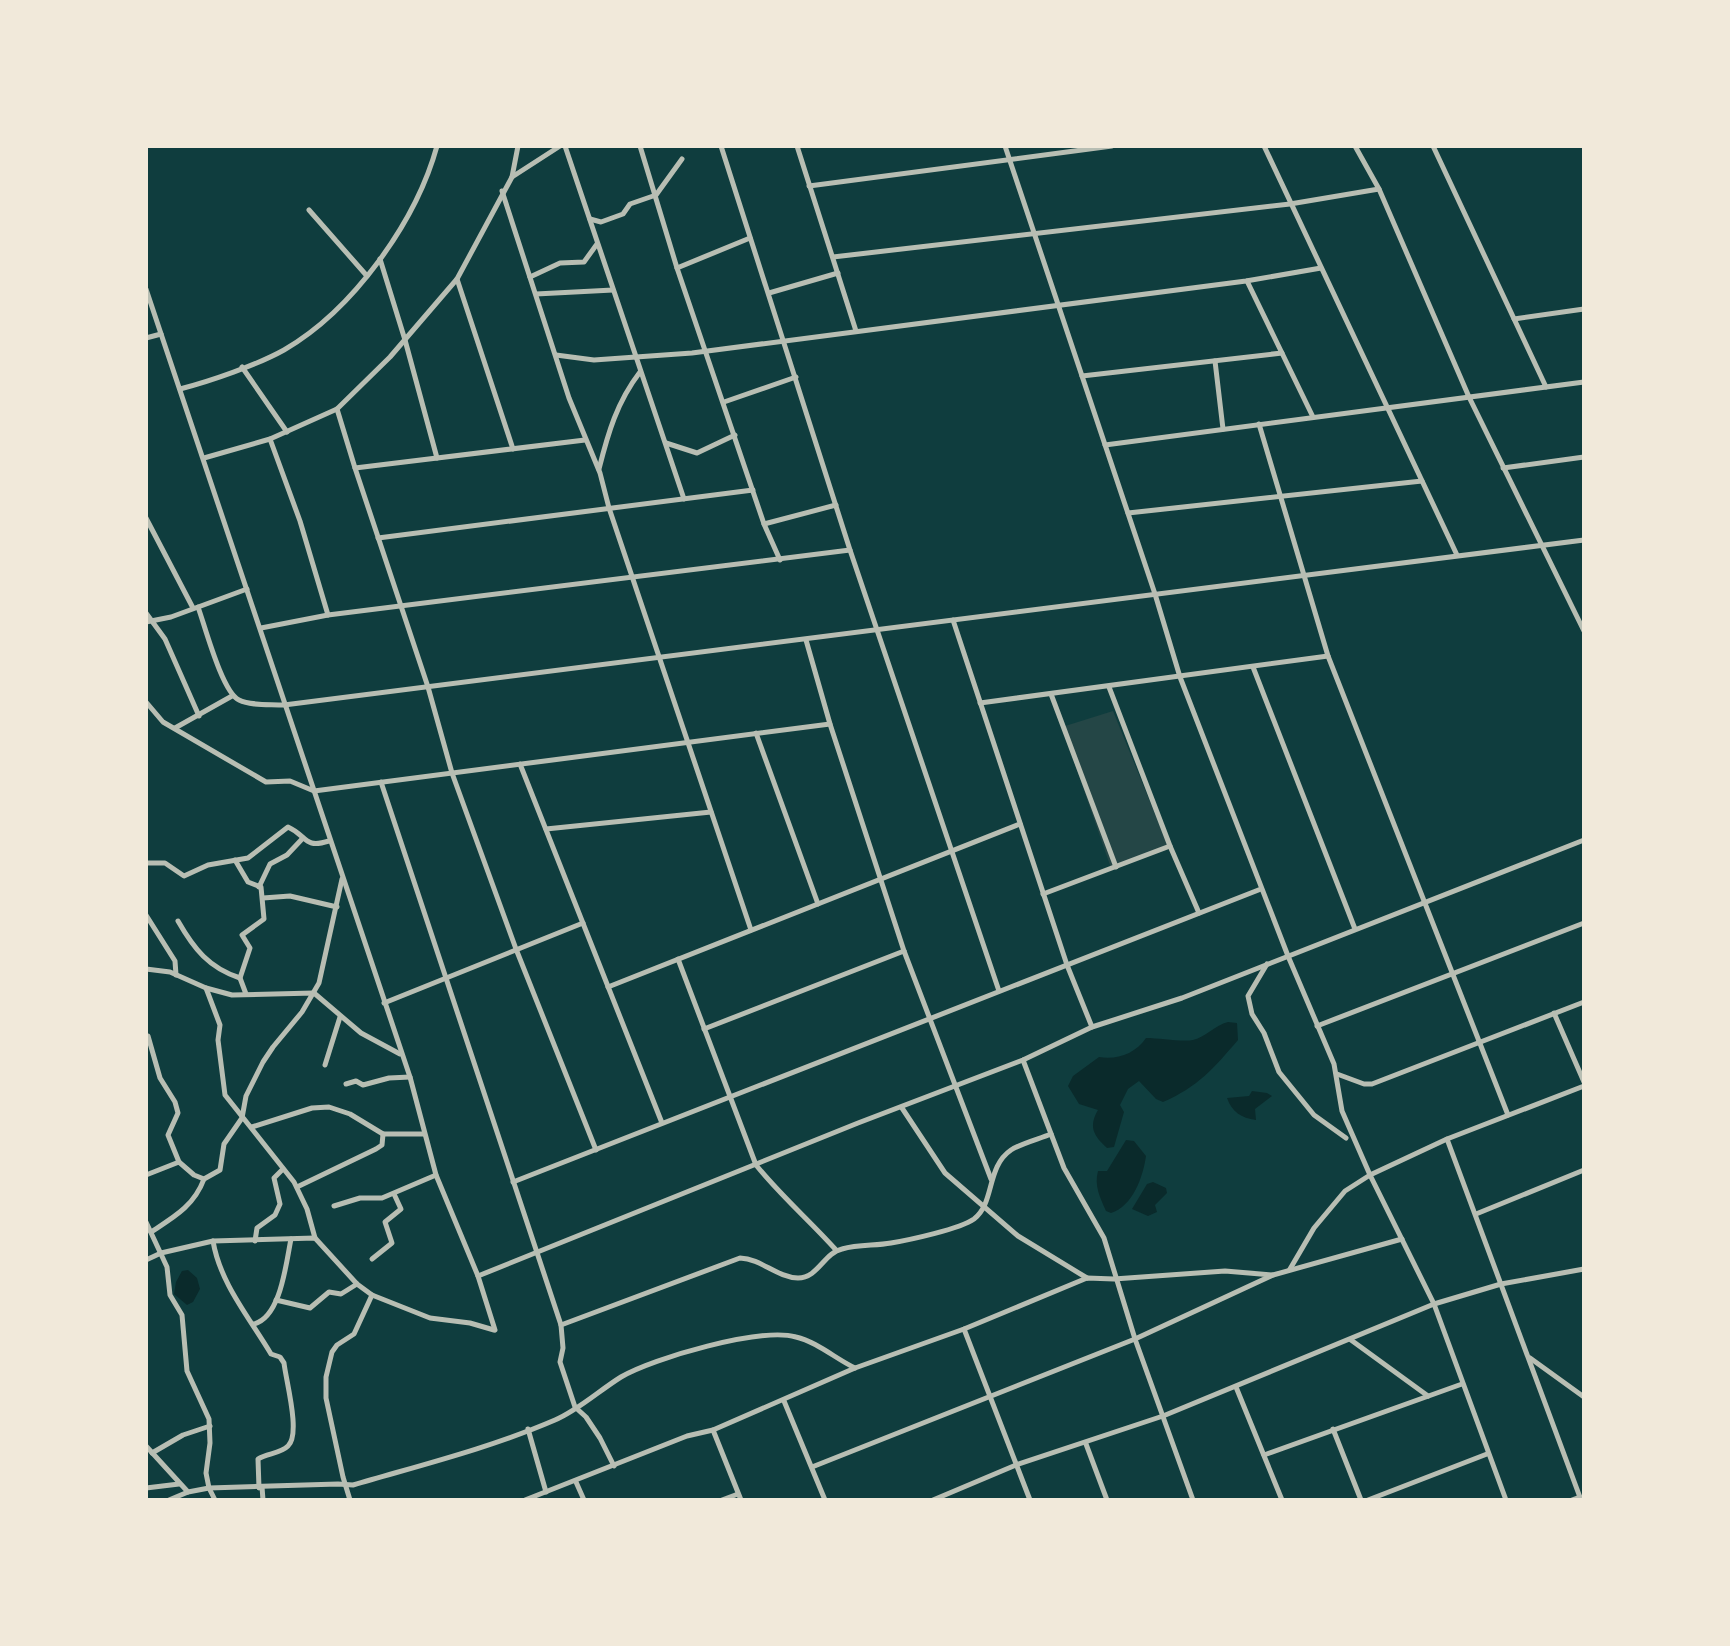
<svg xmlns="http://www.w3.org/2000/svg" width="1730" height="1646" font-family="Commissioner,sans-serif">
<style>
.green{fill:#244646}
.water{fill:#0a2a2b}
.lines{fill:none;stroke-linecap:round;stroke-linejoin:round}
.minor{stroke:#b8beb3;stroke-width:5}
</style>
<rect width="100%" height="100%" fill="#0f3d3e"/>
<polygon class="green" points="1113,711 1168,846 1111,868 1062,727"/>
<g class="water">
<path d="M 1228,1022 L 1237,1023 L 1238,1040 C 1214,1068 1198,1087 1163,1102 L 1156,1099 L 1139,1081 L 1128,1089 L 1120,1105 L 1124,1112 L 1114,1147 L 1107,1148 C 1094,1136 1088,1127 1098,1110 L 1079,1104 L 1068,1086 L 1073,1076 L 1099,1057 C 1117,1060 1135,1054 1146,1038 C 1159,1038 1182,1042 1193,1040 C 1206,1037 1215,1025 1228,1022 Z"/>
<path d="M 1252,1091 L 1267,1093 L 1272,1096 L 1255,1109 L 1256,1120 C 1241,1118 1232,1112 1227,1098 L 1249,1096 Z"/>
<path d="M 1126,1140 L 1134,1141 L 1146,1156 C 1143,1177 1133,1206 1111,1213 L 1106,1211 C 1100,1197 1094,1186 1098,1171 L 1107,1171 Z"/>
<polygon points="1153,1182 1166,1188 1167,1193 1155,1205 1157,1212 1148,1216 1132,1209 1147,1184"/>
<polygon points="188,1270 197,1278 200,1289 193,1302 187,1305 174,1294 176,1282 182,1271"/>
</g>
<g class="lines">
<g class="minor">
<polyline points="565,146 684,499"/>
<polyline points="640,146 677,268 764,524 780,560"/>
<polyline points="721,146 850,550 999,991"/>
<polyline points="797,146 856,331"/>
<polyline points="1005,146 1155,594 1180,677 1288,956 1334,1064 1342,1111 1370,1175 1434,1304 1506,1500"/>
<polyline points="1264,146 1457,555"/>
<polyline points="1355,146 1379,189 1469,397 1584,631"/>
<polyline points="1433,146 1546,387"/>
<polyline points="512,177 560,146"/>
<polyline points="809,186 1112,146"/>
<polyline points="502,191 569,398 600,473 609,508 751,930"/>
<polyline points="309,210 367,276"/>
<polyline points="590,219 601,222 623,214 630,204 656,195 682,159"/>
<polyline points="833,257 1290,204 1379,189"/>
<polyline points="380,259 405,340 437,458"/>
<polyline points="677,268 750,238"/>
<polyline points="530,277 560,263 584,262 597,244"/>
<polyline points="457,279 513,449"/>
<polyline points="1247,281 1313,417"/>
<polyline points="146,289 410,1077 436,1175 478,1276 495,1330"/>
<polyline points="769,293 838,273"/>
<polyline points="536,294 613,290"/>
<polyline points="1514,319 1584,309"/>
<polyline points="146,338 161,334"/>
<polyline points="556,355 594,360 692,353 1246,281 1321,268"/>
<polyline points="1215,361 1223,429"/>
<polyline points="242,367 287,432"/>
<polyline points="1082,376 1282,353"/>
<path d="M 180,389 C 211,381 257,365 284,350 C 353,310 416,222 437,146"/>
<polyline points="724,402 796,377"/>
<polyline points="337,409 355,468 428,687 452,773 516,949 596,1150"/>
<polyline points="1259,424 1328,656 1508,1115"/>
<polyline points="270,439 300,521 328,615"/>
<polyline points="666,443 697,453 735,435"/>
<polyline points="1105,445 1584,382"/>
<polyline points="204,458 270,439 337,409 390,357 457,279 512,177 518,146"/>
<polyline points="355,468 585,440"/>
<polyline points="1503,468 1584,457"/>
<path d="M 599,469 C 608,433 617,402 640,372"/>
<polyline points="1128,513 1422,481"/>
<polyline points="146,518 193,608"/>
<polyline points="764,524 836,505"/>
<polyline points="378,538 753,490"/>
<path d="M 198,607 C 205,626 222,692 239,700 C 251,706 270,704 284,705 L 1584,540"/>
<polyline points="146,613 165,639 199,716"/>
<polyline points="953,620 1067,965 1092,1027"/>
<polyline points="146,622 171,617 247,589"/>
<polyline points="261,628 328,615 850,550"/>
<polyline points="806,640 830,724 904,951 991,1179"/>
<polyline points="1253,667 1355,929"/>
<polyline points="1109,687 1170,846 1199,913"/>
<polyline points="1051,694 1116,867"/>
<polyline points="146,702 163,722 266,782 290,781 314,791 830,724"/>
<polyline points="980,703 1328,656"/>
<polyline points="175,728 232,696"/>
<polyline points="756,733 818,904"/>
<polyline points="520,764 662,1123"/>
<polyline points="381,782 561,1325 563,1348 560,1362 575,1407 586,1417 600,1438 614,1466"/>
<polyline points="546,829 711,812"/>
<polyline points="235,860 248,882 261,887 264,919 242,935 250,948 240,978 246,994"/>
<path d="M 146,863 L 165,863 L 184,876 L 208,865 L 248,858 L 288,827 C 308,836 303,849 329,841"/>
<polyline points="259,887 270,864 287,855 303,838"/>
<polyline points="1043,894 1170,846"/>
<polyline points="263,898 290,896 337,907"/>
<polyline points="146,915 175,961 176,975"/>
<path d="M 178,921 C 194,949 209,968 240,978"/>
<path d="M 678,959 L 756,1165 C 781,1196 810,1221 836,1250"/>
<polyline points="1267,964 1248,996 1252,1014 1264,1033 1279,1072 1314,1115 1346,1138"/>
<polyline points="146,969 170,972 206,988 232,995 314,993 361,1033 400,1054"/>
<polyline points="608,987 1020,824"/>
<polyline points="206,988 220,1025 218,1040 225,1095 294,1182 307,1209 315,1238"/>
<polyline points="384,1003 583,923"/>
<polyline points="1554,1013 1584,1082"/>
<polyline points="1317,1026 1584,923"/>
<polyline points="704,1029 904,951"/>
<polyline points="148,1036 160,1078 175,1102 178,1113 168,1135 179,1162"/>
<polyline points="1023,1060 1064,1168 1104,1238 1135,1339 1193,1500"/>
<polyline points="325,1065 340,1017"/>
<polyline points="1337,1074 1364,1084 1372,1084 1584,1002"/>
<polyline points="346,1084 356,1081 363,1085 389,1078 410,1077"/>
<polyline points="902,1108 945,1173 1018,1236 1087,1278"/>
<polyline points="252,1127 312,1108 329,1107 350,1114 383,1134 424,1134"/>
<polyline points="1447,1139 1581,1500"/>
<polyline points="146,1175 179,1162 194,1175 204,1179 220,1170 224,1144 242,1118 246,1096 263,1062 273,1047 302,1012 319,983 342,879"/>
<polyline points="513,1182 1261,889"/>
<polyline points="297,1187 376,1149 382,1145 383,1134"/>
<polyline points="334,1206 360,1198 382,1198 436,1175"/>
<polyline points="1476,1214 1584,1170"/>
<polyline points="146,1222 167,1267 170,1295 182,1315 187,1371 209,1419 210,1443 206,1473 209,1488 215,1500"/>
<path d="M 151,1232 C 174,1217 194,1206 204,1179"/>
<path d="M 213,1241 C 220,1283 249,1317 271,1354 L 280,1357 L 284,1363 C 286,1381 301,1434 288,1446 C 280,1454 267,1453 258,1459 L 259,1488"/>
<polyline points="255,1241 257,1228 275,1215 280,1204 274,1178 283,1169"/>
<polyline points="372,1259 392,1243 385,1222 401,1209 394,1194"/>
<polyline points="146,1260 161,1253 213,1241 315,1238 357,1284 372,1295 430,1318 470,1323 494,1330"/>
<polyline points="1290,1269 1314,1228 1345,1191 1370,1175 1447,1139 1584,1086"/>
<polyline points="478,1276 858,1123 1023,1060 1092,1027 1182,998 1584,840"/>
<polyline points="276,1300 310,1308 329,1292 341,1294 357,1284"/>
<path d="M 254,1324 C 281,1317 286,1263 291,1239"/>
<path d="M 561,1325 L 740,1258 C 762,1259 776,1277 798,1278 C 818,1278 824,1253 842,1249 C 859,1244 875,1246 891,1243 C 909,1240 960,1229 974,1219 C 995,1203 986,1167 1011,1150 C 1022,1143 1039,1139 1051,1134"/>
<polyline points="964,1329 1030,1500"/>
<polyline points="1351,1340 1428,1396"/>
<polyline points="1530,1358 1584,1397"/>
<polyline points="1236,1387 1282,1500"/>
<polyline points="784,1401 825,1500"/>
<polyline points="528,1429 546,1492"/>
<polyline points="1333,1429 1361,1500"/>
<polyline points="713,1430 741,1500"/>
<polyline points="1086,1444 1107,1500"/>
<polyline points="146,1446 188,1492"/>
<polyline points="152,1453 183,1435 210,1426"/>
<polyline points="1264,1455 1462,1384"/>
<polyline points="812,1467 1135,1339 1273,1275 1402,1239"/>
<polyline points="576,1482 584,1500"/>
<polyline points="262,1487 263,1500"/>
<polyline points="146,1488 179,1484"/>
<path d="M 169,1500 L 188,1492 L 209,1488 L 338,1484 L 353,1485 C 421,1465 490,1448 555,1420 C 577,1411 600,1390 621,1377 C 653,1358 761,1327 796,1337 C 817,1342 836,1359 855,1368"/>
<polyline points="350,1500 343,1477 326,1398 326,1377 332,1352 337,1345 354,1334 372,1295"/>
<polyline points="525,1500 687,1436 713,1430 855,1368 964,1329 1087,1278 1114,1279 1225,1271 1273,1275"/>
<polyline points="722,1500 738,1494"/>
<polyline points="933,1500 1016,1465 1163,1416 1434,1304 1501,1284 1584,1269"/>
<polyline points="1368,1500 1487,1454"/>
<polyline points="1572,1500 1580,1497"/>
</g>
</g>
<rect width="1730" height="1646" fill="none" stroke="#f1e9da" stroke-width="296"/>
</svg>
